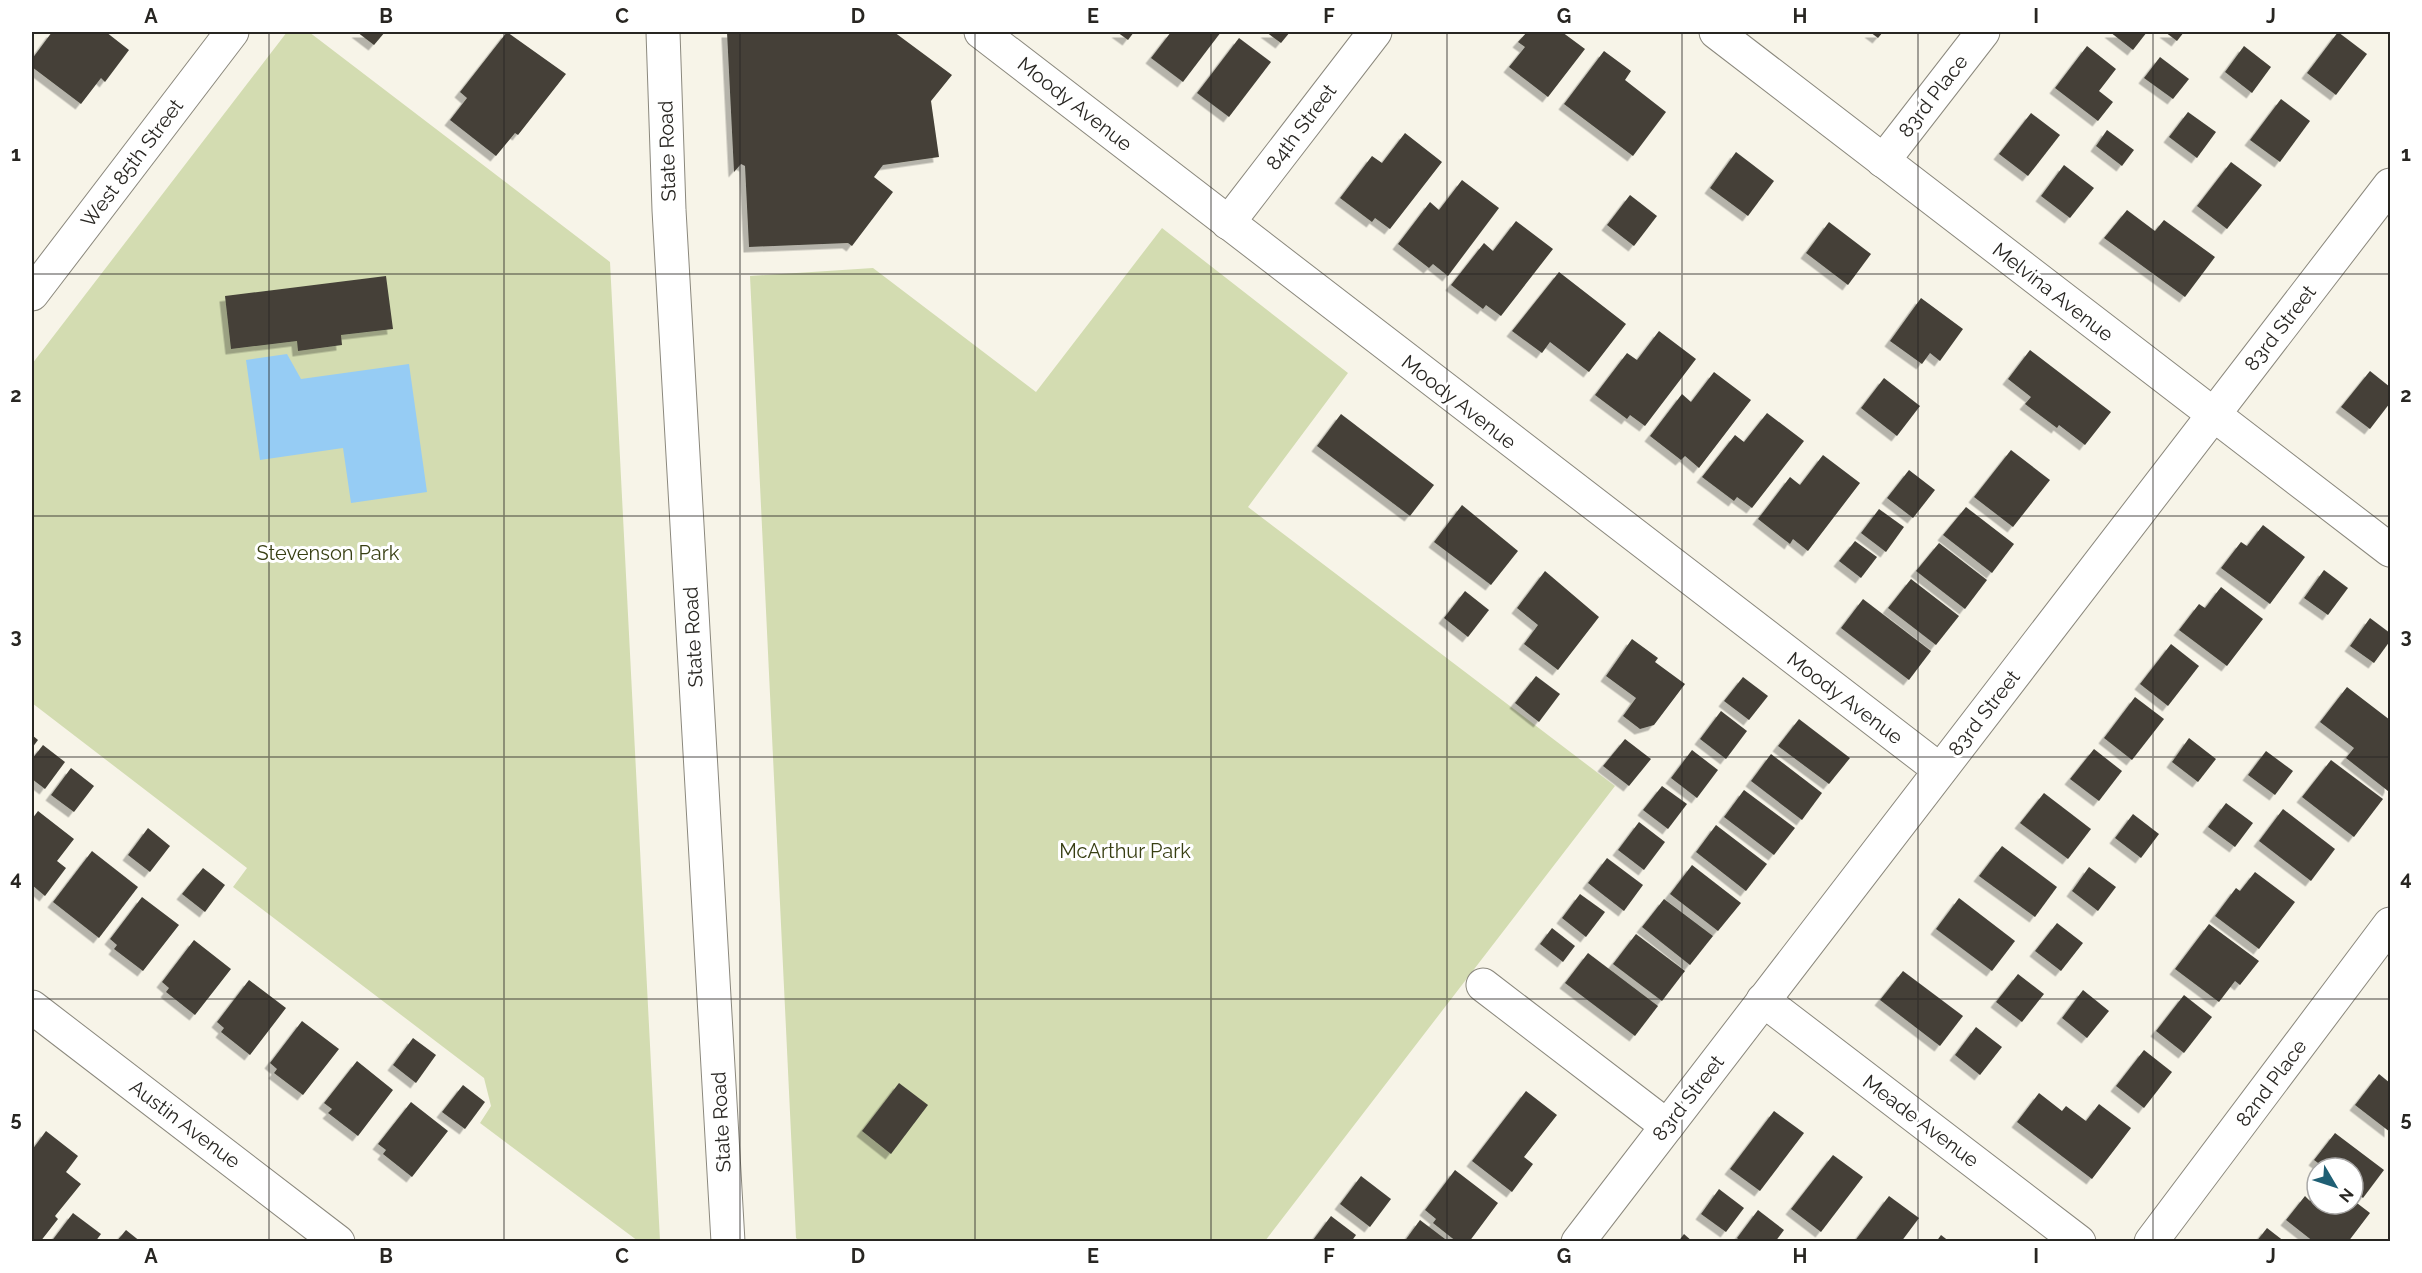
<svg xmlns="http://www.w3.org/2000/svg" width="2422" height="1273" font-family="Raleway,sans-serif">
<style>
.green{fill:#d3dcb1}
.water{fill:#96ccf4}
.building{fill:#444138;filter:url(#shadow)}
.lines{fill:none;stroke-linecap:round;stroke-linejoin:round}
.minor-casing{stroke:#8b887d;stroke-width:35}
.minor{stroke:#fff;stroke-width:33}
.grid{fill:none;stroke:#282622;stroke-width:1.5;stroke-opacity:0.55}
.labels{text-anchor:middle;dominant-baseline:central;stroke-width:6;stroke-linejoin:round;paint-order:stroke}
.street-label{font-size:20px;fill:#282622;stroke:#fff}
.park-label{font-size:20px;fill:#383f13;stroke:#fff}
.neatline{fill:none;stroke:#282622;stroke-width:2}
.grid-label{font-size:20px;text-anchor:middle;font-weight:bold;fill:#282622}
</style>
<defs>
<filter id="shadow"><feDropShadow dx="-5.5" dy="5.5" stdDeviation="0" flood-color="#0004"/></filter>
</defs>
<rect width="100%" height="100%" fill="#f7f4e8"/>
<g class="green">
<polygon points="287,32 309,32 610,262 660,1241 638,1241 480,1123 491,1106 484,1078 233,887 247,868 32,703 32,364"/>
<polygon points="1162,228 1348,373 1248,507 1615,786 1265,1241 800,1242 796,1238 750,276 873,268 1036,392"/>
</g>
<polygon class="water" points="287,354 301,379 409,364 427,492 351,503 343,448 260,460 246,360"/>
<g class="building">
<polygon points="52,32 106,32 129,50 105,82 101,78 81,104 32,67 32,59"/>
<polygon points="357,32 385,32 374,45"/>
<polygon points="507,32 566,74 518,135 515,133 496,156 450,120 467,98 460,92"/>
<polygon points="727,32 894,32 952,75 931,101 939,157 883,165 874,177 893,192 852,246 848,243 749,247 745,166 741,164 734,172"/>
<polygon points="1117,32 1134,32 1128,40"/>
<polygon points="1171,32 1221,32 1183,82 1151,58"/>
<polygon points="1266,32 1290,32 1281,43"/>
<polygon points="1527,32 1562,32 1585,49 1548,97 1509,67 1525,47 1518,42"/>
<polygon points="1870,32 1883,32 1878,38"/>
<polygon points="2110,32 2147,32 2133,50"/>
<polygon points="2165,32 2184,32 2177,41"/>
<polygon points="2338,32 2367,54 2336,95 2307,73"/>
<polygon points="1239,38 1271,62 1229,117 1197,93"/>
<polygon points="2087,46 2116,69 2099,91 2113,102 2098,121 2055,88"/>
<polygon points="2244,46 2271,67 2252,93 2225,72"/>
<polygon points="1604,51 1631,71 1625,80 1666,112 1633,156 1564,104"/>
<polygon points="2160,57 2189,79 2173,99 2144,78"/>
<polygon points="2281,99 2310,121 2280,162 2250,140"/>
<polygon points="2188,112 2216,132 2197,158 2169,137"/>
<polygon points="2031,113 2060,135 2028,176 1999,154"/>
<polygon points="2107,130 2134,150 2122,166 2096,146"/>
<polygon points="1405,133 1442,162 1390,229 1375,218 1372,222 1340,198 1372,156 1382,163"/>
<polygon points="1736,152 1774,181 1748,216 1710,188"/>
<polygon points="2231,162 2262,185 2227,229 2197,206"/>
<polygon points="2064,165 2094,188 2070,218 2041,196"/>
<polygon points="1462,180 1499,208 1448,276 1433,264 1429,268 1398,244 1430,202 1439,210"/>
<polygon points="1630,195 1657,216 1634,246 1607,225"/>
<polygon points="2127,210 2155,231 2164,220 2215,257 2185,297 2104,238"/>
<polygon points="1516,221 1553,249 1501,316 1486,305 1483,309 1451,285 1484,243 1493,251"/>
<polygon points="1829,222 1871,254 1848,285 1806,253"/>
<polygon points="1559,272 1626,324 1589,372 1550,342 1542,353 1512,331"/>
<polygon points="386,276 393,329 341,335 342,345 298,351 297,341 231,349 225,296"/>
<polygon points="1921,298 1963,329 1940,361 1930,353 1922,364 1890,341"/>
<polygon points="1659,331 1696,359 1645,426 1630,415 1627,419 1595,395 1627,353 1637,360"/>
<polygon points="2030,350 2111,412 2085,445 2059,425 2057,428 2025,404 2031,397 2008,379"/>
<polygon points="2370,371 2390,387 2390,403 2370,429 2341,407"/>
<polygon points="1714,372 1751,400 1699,468 1685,456 1681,460 1650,436 1682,394 1691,402"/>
<polygon points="1884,378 1920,406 1897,436 1861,408"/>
<polygon points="1767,413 1804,441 1752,508 1737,497 1734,501 1702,477 1735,435 1744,442"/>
<polygon points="1341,414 1434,485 1410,516 1317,446"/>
<polygon points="2011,450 2050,480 2013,527 1974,497"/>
<polygon points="1823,455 1860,483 1808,551 1793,539 1790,544 1758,519 1790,477 1800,485"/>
<polygon points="1909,470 1935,490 1913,518 1887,498"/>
<polygon points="1462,505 1518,551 1491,585 1434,542"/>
<polygon points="1966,507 2014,544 1992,573 1943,535"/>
<polygon points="1879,509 1904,527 1886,552 1861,533"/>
<polygon points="2263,525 2305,557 2270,604 2221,568 2241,542 2247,546"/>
<polygon points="1855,541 1877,557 1861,578 1839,561"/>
<polygon points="1939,543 1987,580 1965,609 1916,571"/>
<polygon points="2324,570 2348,588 2328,615 2304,598"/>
<polygon points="1545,571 1599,617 1558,670 1524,644 1538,625 1517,608"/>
<polygon points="1911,579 1959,616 1936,645 1888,608"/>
<polygon points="2221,587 2263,619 2227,666 2179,630 2199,604 2205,608"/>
<polygon points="1465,591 1489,610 1468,637 1444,618"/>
<polygon points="1863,599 1931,651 1909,680 1841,628"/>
<polygon points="2370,618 2390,633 2390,641 2374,663 2350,646"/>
<polygon points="1632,639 1658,658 1655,662 1685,684 1654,725 1640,729 1623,716 1636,698 1606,676"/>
<polygon points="2171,644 2199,666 2168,706 2140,684"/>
<polygon points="1536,676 1560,694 1539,722 1515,703"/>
<polygon points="1743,677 1768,696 1749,720 1724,701"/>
<polygon points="2347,687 2390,720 2390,787 2388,791 2346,758 2354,748 2320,722"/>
<polygon points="2135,697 2164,719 2132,760 2104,738"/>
<polygon points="1721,711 1747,731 1726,759 1700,739"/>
<polygon points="1799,719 1850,758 1829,784 1778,746"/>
<polygon points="32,735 38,740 32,748"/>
<polygon points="2189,738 2216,759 2198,782 2172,762"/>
<polygon points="1625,739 1651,759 1629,786 1603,766"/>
<polygon points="43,745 65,762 45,789 32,779 32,759"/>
<polygon points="2094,749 2122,771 2099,801 2070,779"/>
<polygon points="1692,750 1718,770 1697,798 1671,778"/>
<polygon points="2266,751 2293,771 2275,795 2248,775"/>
<polygon points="1771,754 1822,793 1802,820 1751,781"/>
<polygon points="2331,760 2383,799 2354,837 2302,797"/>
<polygon points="71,768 94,786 74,812 51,795"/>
<polygon points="1662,786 1687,804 1668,829 1643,810"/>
<polygon points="1744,790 1795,828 1774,855 1724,817"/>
<polygon points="2044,793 2091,829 2068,859 2020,823"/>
<polygon points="2226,803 2253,823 2235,847 2208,827"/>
<polygon points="2283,809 2335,849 2311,881 2259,841"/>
<polygon points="38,811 74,839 57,861 66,868 45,896 32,885 32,819"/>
<polygon points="2133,814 2159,834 2141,858 2115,838"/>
<polygon points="1639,822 1665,842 1644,870 1618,850"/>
<polygon points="1716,825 1767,864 1746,891 1696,852"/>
<polygon points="148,828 170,846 150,872 128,855"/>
<polygon points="2002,846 2057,887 2035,917 1979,876"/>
<polygon points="92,851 138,887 99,938 53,902"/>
<polygon points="1607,858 1643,885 1624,911 1588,883"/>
<polygon points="1692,865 1741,903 1718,931 1670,894"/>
<polygon points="2089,867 2116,887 2098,911 2072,891"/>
<polygon points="203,868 225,885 205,912 182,894"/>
<polygon points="2255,872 2295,902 2259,949 2215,916 2236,888 2240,891"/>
<polygon points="1580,894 1605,912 1586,937 1562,918"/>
<polygon points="142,897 179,925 143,971 114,949 117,945 110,939"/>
<polygon points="1959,898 2015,941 1992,971 1936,929"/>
<polygon points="1664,899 1713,936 1690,965 1642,927"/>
<polygon points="2057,923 2083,943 2061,971 2035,951"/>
<polygon points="2209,924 2259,961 2240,985 2235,981 2219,1002 2175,969"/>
<polygon points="1552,928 1575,946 1563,962 1540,944"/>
<polygon points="1636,934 1685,971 1662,1001 1613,964"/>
<polygon points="194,940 231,969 195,1015 166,992 169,988 162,982"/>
<polygon points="1588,953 1658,1006 1635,1036 1565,983"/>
<polygon points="1903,971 1963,1016 1940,1046 1880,1000"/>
<polygon points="2018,974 2044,994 2022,1022 1996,1002"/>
<polygon points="249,980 286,1008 250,1055 221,1032 224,1028 217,1022"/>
<polygon points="2083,990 2109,1011 2087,1038 2062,1018"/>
<polygon points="2184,995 2212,1017 2184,1053 2156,1031"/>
<polygon points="302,1021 339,1049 303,1095 274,1073 277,1069 270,1063"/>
<polygon points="1976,1027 2002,1047 1980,1075 1955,1055"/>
<polygon points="413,1038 436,1055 416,1083 393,1065"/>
<polygon points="2144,1050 2172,1072 2144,1108 2116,1086"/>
<polygon points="357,1061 393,1090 358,1136 328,1113 332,1109 324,1103"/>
<polygon points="2379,1074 2390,1083 2390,1132 2355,1105"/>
<polygon points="899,1083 928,1105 891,1154 862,1131"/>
<polygon points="463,1085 485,1102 465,1129 442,1112"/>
<polygon points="1526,1091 1557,1115 1524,1157 1533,1164 1512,1192 1472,1161"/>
<polygon points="2039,1093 2062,1111 2066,1106 2086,1121 2099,1104 2131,1128 2092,1179 2017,1122"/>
<polygon points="411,1102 448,1131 412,1177 383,1154 386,1150 378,1144"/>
<polygon points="1774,1111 1804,1133 1760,1191 1730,1169"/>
<polygon points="46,1131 78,1156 66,1172 81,1184 55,1216 58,1219 40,1242 32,1242 32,1150"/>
<polygon points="2335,1133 2384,1170 2363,1198 2353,1190 2353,1168 2325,1168 2314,1160"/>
<polygon points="1833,1155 1863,1177 1821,1232 1791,1209"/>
<polygon points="1455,1170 1498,1203 1469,1242 1457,1242 1433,1223 1436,1219 1425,1210"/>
<polygon points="1361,1176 1391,1199 1370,1227 1340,1204"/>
<polygon points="1719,1189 1744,1208 1726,1232 1701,1214"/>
<polygon points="2317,1191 2317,1204 2353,1204 2353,1200 2370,1213 2348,1242 2314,1242 2286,1220 2305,1196 2310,1201"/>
<polygon points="1889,1196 1919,1218 1901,1242 1854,1242"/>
<polygon points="1758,1210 1784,1230 1775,1242 1741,1242 1737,1238"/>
<polygon points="73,1213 101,1234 95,1242 51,1242"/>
<polygon points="1331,1216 1356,1235 1351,1242 1313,1240"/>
<polygon points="1420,1220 1449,1242 1404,1242"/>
<polygon points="2267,1228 2285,1242 2256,1242"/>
<polygon points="126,1230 141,1242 116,1242"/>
<polygon points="1684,1234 1693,1242 1678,1242"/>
<polygon points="1941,1235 1950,1242 1936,1242"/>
</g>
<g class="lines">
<g class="minor-casing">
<g id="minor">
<polyline points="663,32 669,210 728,1242"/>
<polyline points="981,32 1940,770"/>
<polyline points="1716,32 2390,550"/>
<polyline points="1883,161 1983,32"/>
<polyline points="1228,223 1375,32"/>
<polyline points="32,294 232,32"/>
<polyline points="1483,985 1667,1126"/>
<polyline points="1763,1000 2079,1242"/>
<polyline points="32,1007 338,1242"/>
<polyline points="1578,1242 2390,185"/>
<polyline points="2151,1242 2390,924"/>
</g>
</g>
<use href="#minor" class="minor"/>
</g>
<path class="grid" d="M 269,32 L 269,1242M 504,32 L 504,1242M 740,32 L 740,1242M 975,32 L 975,1242M 1211,32 L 1211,1242M 1447,32 L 1447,1242M 1682,32 L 1682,1242M 1918,32 L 1918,1242M 2153,32 L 2153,1242M 32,274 L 2390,274M 32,516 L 2390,516M 32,757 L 2390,757M 32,999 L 2390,999"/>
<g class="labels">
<g class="street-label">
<text transform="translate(1933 96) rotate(-52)">83rd Place</text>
<text transform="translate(1075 104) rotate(38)">Moody Avenue</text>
<text transform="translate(1301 127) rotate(-53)">84th Street</text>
<text transform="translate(667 151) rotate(-92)">State Road</text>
<text transform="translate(132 163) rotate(-53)">West 85th Street</text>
<text transform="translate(2053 292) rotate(38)">Melvina Avenue</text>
<text transform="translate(2280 328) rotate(-52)">83rd Street</text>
<text transform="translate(1459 402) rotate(38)">Moody Avenue</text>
<text transform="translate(693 637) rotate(-93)">State Road</text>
<text transform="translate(1845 698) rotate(37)">Moody Avenue</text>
<text transform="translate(1984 713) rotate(-52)">83rd Street</text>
<text transform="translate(2271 1083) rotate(-53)">82nd Place</text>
<text transform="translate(1688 1098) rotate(-52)">83rd Street</text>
<text transform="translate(1921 1121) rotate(37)">Meade Avenue</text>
<text transform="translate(721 1122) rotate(-93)">State Road</text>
<text transform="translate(185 1124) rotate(37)">Austin Avenue</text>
</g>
<g class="park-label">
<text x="328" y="553">Stevenson Park</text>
<text x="1125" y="851">McArthur Park</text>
</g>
</g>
<rect width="2422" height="1273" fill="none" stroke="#ffffff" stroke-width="66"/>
<g transform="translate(2335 1186) rotate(129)"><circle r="28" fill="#ffffff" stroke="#a9a8a7" stroke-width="1.5"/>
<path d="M0-4.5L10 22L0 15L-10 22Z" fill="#1f5f74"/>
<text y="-9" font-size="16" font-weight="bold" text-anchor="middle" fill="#282622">N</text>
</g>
<rect x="33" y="33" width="2356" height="1207" class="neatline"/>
<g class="grid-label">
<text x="151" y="23">A</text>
<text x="386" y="23">B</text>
<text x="622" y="23">C</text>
<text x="858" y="23">D</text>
<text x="1093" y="23">E</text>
<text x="1329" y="23">F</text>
<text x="1564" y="23">G</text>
<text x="1800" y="23">H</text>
<text x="2036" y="23">I</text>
<text x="2271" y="23">J</text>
<text x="16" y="161">1</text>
<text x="2406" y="161">1</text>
<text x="16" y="402">2</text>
<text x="2406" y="402">2</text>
<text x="16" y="643">3</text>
<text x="2406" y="643">3</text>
<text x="16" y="885">4</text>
<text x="2406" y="885">4</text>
<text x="16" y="1126">5</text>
<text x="2406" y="1126">5</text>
<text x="151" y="1263">A</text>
<text x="386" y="1263">B</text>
<text x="622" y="1263">C</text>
<text x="858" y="1263">D</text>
<text x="1093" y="1263">E</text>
<text x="1329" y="1263">F</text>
<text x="1564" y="1263">G</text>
<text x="1800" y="1263">H</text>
<text x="2036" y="1263">I</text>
<text x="2271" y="1263">J</text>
</g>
</svg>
